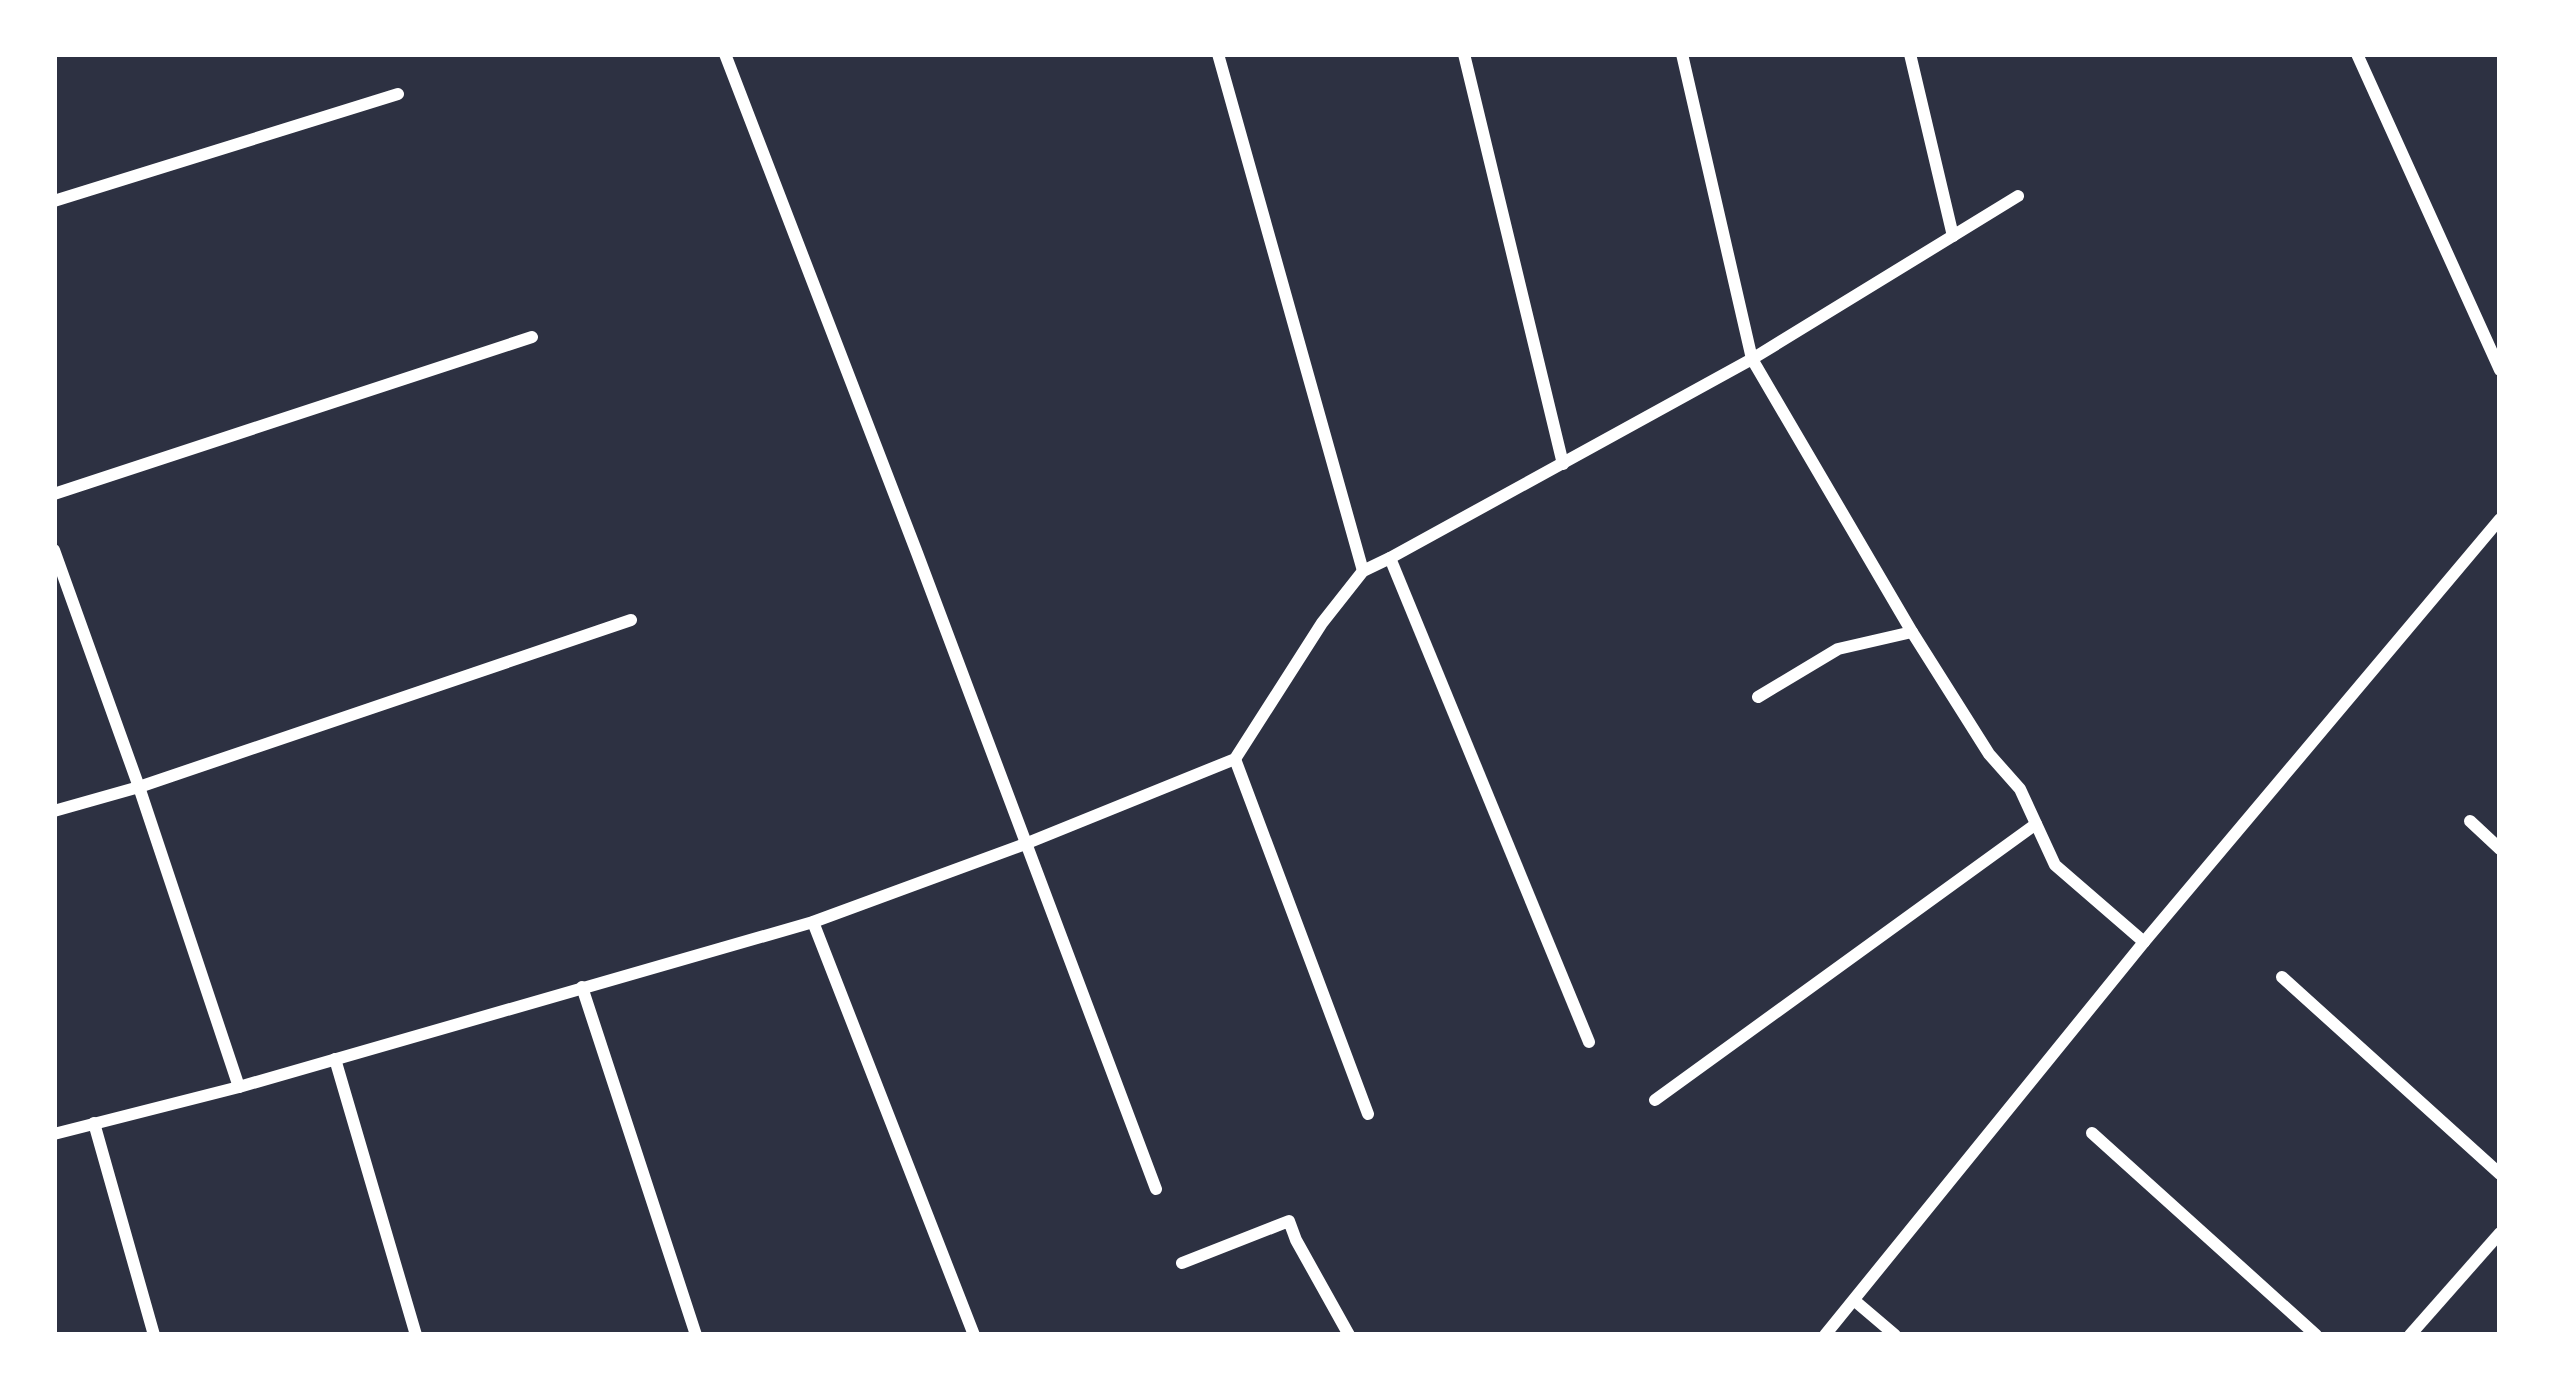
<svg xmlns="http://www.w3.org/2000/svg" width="2554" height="1389" font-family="'Exo 2',sans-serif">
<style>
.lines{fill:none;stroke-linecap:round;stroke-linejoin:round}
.minor{stroke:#fff;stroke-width:12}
</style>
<rect width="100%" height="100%" fill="#2d3142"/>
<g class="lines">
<g class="minor">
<polyline points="725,54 917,553 1156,1189"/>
<polyline points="1218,54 1363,571"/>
<polyline points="1464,54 1563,464"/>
<polyline points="1682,54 1752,359 2018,196"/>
<polyline points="1910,54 1953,236"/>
<polyline points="2357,54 2500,370"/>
<polyline points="54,201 398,94"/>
<polyline points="54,494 532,337"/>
<polyline points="54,550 139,787 239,1087"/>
<polyline points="1390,558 1589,1042"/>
<polyline points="1758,697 1838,649 1912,632"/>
<polyline points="1235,759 1368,1114"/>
<polyline points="54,811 139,787 631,620"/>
<polyline points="2470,821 2500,849"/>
<polyline points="813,922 974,1335"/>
<polyline points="2282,977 2500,1174"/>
<polyline points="582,987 696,1335"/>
<polyline points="335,1059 416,1335"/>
<polyline points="1655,1100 2036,824"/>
<polyline points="94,1123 154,1335"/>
<polyline points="2092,1133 2316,1335"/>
<polyline points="54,1134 239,1087 813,922 1025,844 1235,759 1322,623 1363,571 1390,558 1752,359 1912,632 1989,754 2020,789 2055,865 2144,942"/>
<polyline points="1182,1263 1289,1221 1296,1240 1349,1335"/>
<polyline points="1855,1301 1895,1335"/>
<polyline points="1825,1335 2144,942 2500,519"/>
<polyline points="2410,1335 2500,1233"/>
</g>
</g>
<rect width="2554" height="1389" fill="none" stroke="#ffffff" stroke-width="114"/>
</svg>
